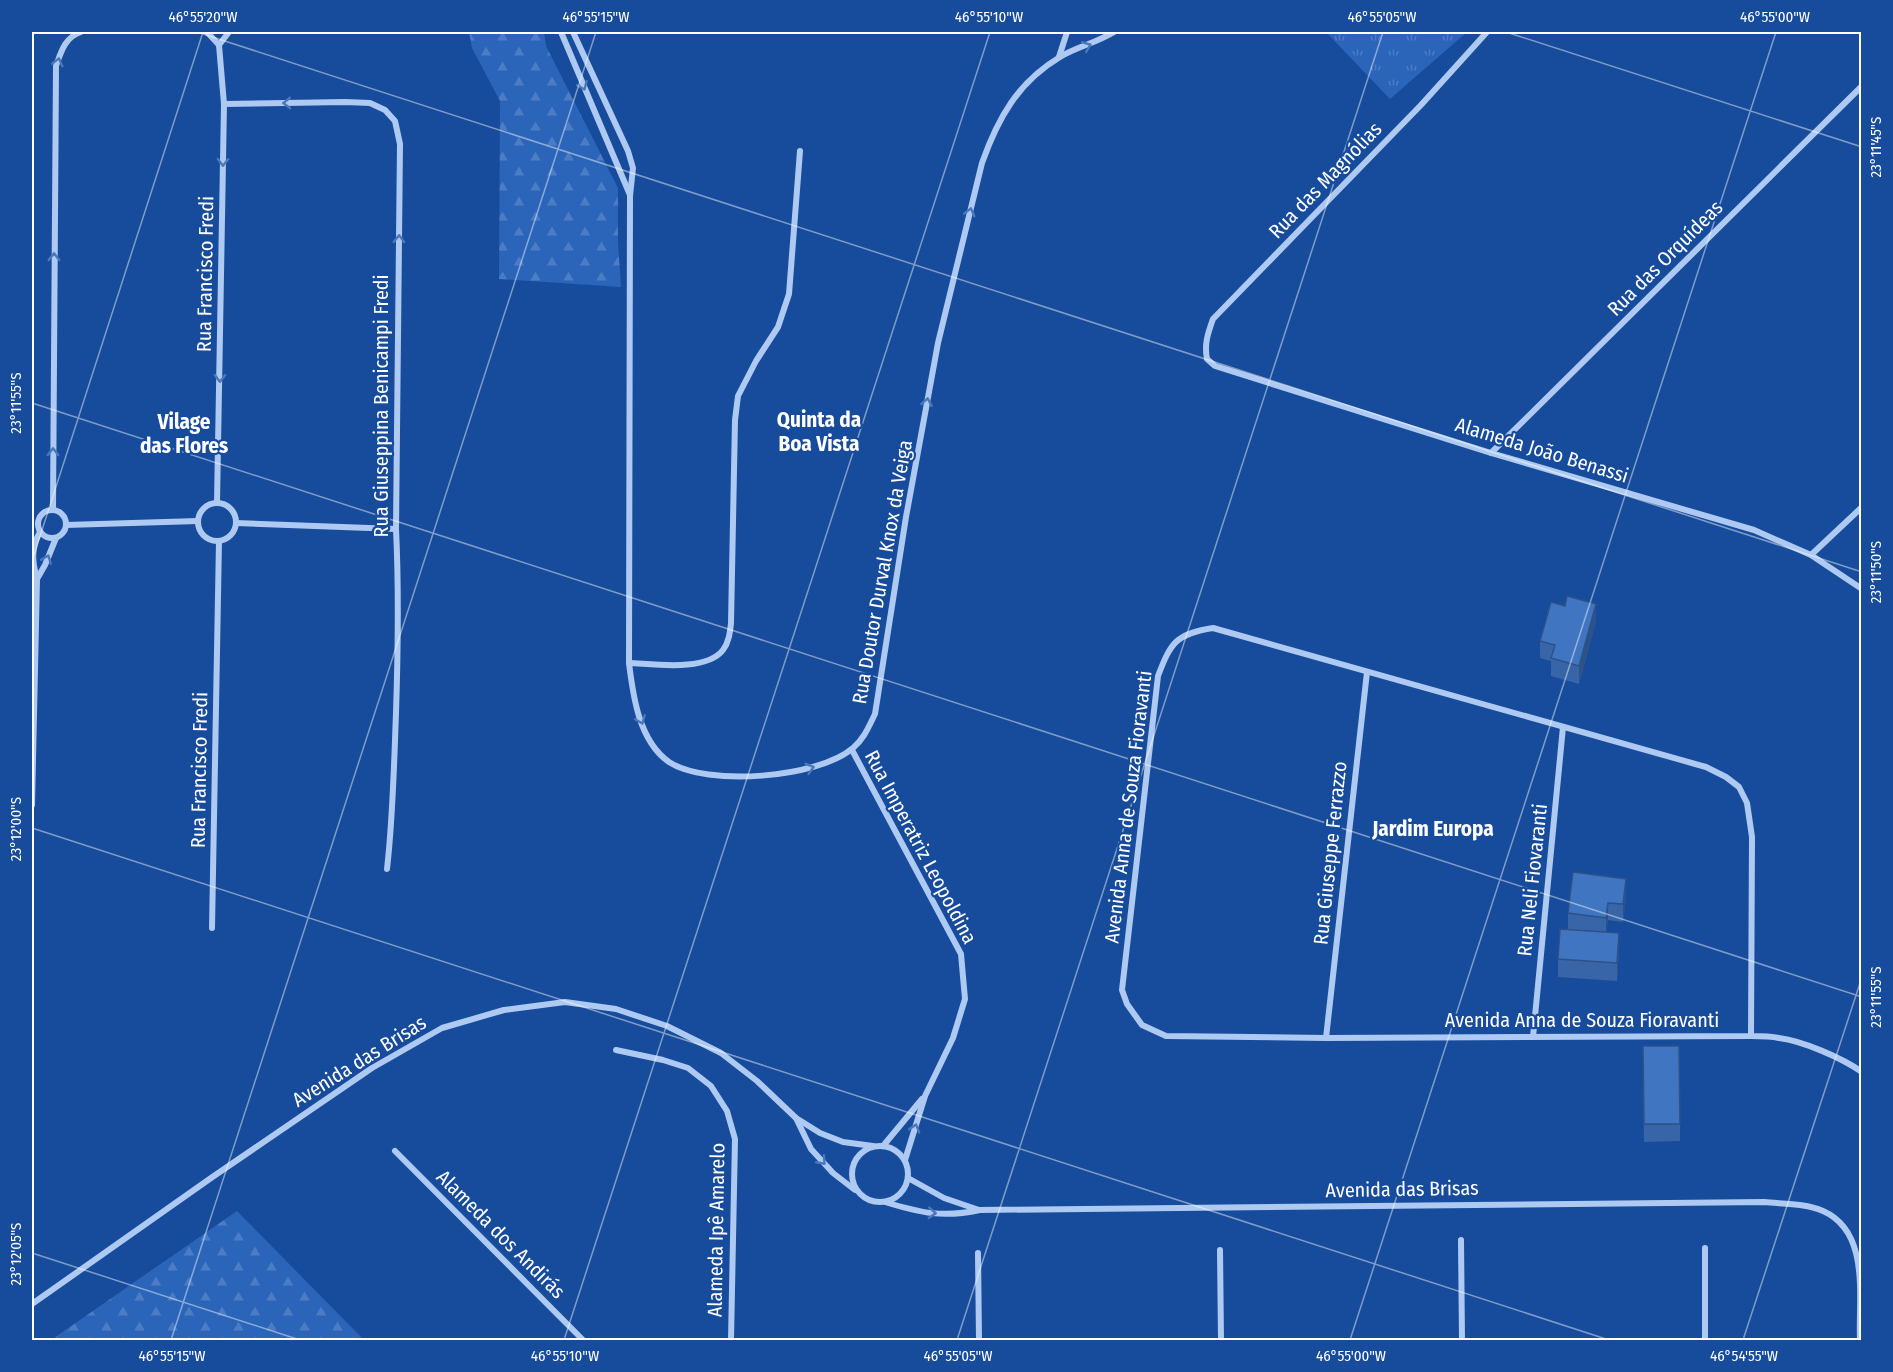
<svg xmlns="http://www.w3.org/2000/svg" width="1893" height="1372" font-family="'Fira Sans Condensed',sans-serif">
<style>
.grass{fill:url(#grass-tufts)}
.forest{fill:url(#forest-firs)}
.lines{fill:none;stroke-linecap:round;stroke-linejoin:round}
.minor{stroke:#aecaf2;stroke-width:6}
.wall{fill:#3765a7}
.shaded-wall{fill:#2d5288}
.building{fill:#4075c2;stroke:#2d5288;stroke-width:1.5}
.oneway{stroke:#4c78ba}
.ticks{fill:none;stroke:#fff;stroke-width:1.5;stroke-opacity:0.45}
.labels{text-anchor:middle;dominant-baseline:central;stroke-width:4.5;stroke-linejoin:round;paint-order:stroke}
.street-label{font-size:20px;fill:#fff;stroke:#174c9c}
.neighbourhood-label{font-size:21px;font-weight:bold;fill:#fff;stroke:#174c9c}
.neatline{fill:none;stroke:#fff;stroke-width:2}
.ticks-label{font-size:15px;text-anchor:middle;fill:#fff}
</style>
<defs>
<pattern id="grass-tufts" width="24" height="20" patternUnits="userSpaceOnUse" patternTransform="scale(1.5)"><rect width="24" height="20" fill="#2b65b9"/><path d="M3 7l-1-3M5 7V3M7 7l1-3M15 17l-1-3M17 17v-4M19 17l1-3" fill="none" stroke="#4b7cc4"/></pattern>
<pattern id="forest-firs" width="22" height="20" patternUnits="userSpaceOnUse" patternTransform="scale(1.5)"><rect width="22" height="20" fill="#2b65b9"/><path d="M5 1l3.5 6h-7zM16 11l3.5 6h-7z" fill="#4b7cc4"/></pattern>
</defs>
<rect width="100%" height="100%" fill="#174c9c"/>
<polygon class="grass" points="1326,32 1467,32 1390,99"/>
<g class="forest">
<polygon points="469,32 544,32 546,46 618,188 618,242 621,287 499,279 500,101 472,48"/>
<polygon points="237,1211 364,1340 51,1340"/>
</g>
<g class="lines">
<g class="minor">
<polyline points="207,32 219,45 224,104 217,503"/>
<polyline points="561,32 630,195"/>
<path d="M 573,32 L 628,151 L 633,168 L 630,196 L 629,663 C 633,696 639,741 669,762 C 707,787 818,778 853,748 C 864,739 869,726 875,714 L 906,517 L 938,343 L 982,163 C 998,118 1018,82 1060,57 C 1076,47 1096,43 1114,32"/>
<path d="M 1487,32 L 1421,105 L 1213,319 C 1208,333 1204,344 1207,359 L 1215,366 L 1491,453 L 1754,530 L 1811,555 L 1862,589"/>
<polyline points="219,45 229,32"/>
<polyline points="1059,57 1067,32"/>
<path d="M 224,104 L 345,102 L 370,103 L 385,110 L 395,121 L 400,144 L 396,529 C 399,590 398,652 396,713 C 394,765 393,817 387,869"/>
<polyline points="1491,453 1862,86"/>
<circle cx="217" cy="522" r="19"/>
<path d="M 53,510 L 56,66 C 61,52 65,37 81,32"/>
<circle cx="52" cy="524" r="14"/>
<polyline points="236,523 396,529"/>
<polyline points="66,525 198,521"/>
<polyline points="1811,555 1862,507"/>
<polyline points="37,579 45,565 56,538"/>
<path d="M 629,663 C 654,664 706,672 723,650 C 729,642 730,632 731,623 L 735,420 L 738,396 L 756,361 L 778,327 L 789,294 L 800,151"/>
<polyline points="852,750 961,954 965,999 953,1038 925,1096 905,1160"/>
<path d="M 32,805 L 37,579 C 32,562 31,547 40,532"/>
<polyline points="212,928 219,541"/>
<path d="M 1751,1036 L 1752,837 L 1747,803 L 1739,787 L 1726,777 L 1706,767 L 1213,628 C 1176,634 1171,642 1158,676 L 1122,990 L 1127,1004 L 1142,1025 L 1166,1036 L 1326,1038 L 1751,1036 C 1760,1036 1770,1036 1779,1038 C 1803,1041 1842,1058 1862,1072"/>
<polyline points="1533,1037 1563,727"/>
<polyline points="1326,1038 1367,672"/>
<polyline points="616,1050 663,1060 688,1068 711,1086 727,1111 735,1139 731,1340"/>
<polyline points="796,1118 811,1149 833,1173 855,1190"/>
<circle cx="880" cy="1174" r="28"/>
<polyline points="883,1146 922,1099"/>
<polyline points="395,1151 583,1340"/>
<polyline points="908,1178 944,1198 979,1210"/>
<path d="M 885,1202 C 921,1213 943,1218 980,1210 L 1764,1202 C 1783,1204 1805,1203 1823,1211 C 1871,1232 1858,1299 1860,1340"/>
<polyline points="1461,1240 1462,1340"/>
<polyline points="1705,1248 1705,1340"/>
<polyline points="1220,1250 1221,1340"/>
<polyline points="978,1253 979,1340"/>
<polyline points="32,1304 211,1178 372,1068 442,1028 504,1010 565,1002 616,1009 667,1026 721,1053 757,1081 796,1118 820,1133 843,1142 873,1146"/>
</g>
</g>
<g class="wall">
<polygon points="1565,606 1596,621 1579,684 1551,676 1551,661 1540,658 1540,641"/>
<polygon points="1626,896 1623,922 1608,920 1606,932 1619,951 1617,981 1558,977 1558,959 1568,930 1568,913"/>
<polygon points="1643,1046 1680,1124 1680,1141 1644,1142"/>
</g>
<g class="shaded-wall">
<polygon points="1596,604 1596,621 1579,684 1579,666"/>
<polygon points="1626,879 1626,896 1623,922 1623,904"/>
<polygon points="1608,903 1608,920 1606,936 1606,918"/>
<polygon points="1619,933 1619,951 1617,981 1617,963"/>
</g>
<g class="building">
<polygon points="1567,596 1596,604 1579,666 1551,658 1555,645 1540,641 1551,602 1565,606"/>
<polygon points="1573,872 1626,879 1623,904 1608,903 1606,918 1568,913"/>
<polygon points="1560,929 1619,933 1617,963 1558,959"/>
<polygon points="1643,1046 1679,1046 1680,1124 1644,1124"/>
</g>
<defs><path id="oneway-chevron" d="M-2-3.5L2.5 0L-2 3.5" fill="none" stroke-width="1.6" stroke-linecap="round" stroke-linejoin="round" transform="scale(1.5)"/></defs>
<g class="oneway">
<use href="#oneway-chevron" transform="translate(1087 46) rotate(-22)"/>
<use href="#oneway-chevron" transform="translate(58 62) rotate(-76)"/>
<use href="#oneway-chevron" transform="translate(583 86) rotate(67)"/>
<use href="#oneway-chevron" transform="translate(287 103) rotate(179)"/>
<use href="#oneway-chevron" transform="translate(223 162) rotate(91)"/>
<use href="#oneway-chevron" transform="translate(970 212) rotate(-76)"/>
<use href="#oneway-chevron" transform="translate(399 239) rotate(-89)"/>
<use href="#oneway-chevron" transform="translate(54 257) rotate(-90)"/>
<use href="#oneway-chevron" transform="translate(220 378) rotate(91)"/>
<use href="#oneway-chevron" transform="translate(927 402) rotate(-80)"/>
<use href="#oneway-chevron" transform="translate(53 452) rotate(-90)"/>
<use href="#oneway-chevron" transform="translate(47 559) rotate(-68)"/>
<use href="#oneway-chevron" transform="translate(641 720) rotate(68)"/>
<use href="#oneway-chevron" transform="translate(810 768) rotate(-16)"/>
<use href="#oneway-chevron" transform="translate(915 1128) rotate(-73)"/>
<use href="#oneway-chevron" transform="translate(822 1161) rotate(48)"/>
<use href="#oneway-chevron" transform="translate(932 1213) rotate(3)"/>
</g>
<path class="ticks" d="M 197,32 L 1862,572M 1506,32 L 1862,147M 32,403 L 1862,997M 32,561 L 203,32M 32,828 L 1609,1340M 32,1253 L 300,1340M 171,1340 L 596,32M 564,1340 L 990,32M 957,1340 L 1383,32M 1350,1340 L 1776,32M 1743,1340 L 1862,977"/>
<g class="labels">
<g class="street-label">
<text transform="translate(1325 180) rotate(-46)">Rua das Magnólias</text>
<text transform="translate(1665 258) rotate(-45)">Rua das Orquídeas</text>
<text transform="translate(205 274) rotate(-89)">Rua Francisco Fredi</text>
<text transform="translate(381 406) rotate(-90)">Rua Giuseppina Benicampi Fredi</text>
<text transform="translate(1542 450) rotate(17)">Alameda João Benassi</text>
<text transform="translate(882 572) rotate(-80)">Rua Doutor Durval Knox da Veiga</text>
<text transform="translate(199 770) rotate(-89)">Rua Francisco Fredi</text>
<text transform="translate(1128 807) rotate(-83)">Avenida Anna de Souza Fioravanti</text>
<text transform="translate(921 847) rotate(62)">Rua Imperatriz Leopoldina</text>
<text transform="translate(1330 853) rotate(-84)">Rua Giuseppe Ferrazzo</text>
<text transform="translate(1532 880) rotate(-84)">Rua Neli Fiovaranti</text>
<text x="1582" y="1020">Avenida Anna de Souza Fioravanti</text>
<text transform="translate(359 1061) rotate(-32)">Avenida das Brisas</text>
<text transform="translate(1402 1189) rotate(-1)">Avenida das Brisas</text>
<text transform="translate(716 1230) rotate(-89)">Alameda Ipê Amarelo</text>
<text transform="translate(501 1234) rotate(45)">Alameda dos Andirás</text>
</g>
<g class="neighbourhood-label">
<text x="819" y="420">Quinta da<tspan x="819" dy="24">Boa Vista</tspan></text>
<text x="184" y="422">Vilage<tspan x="184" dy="24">das Flores</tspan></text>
<text x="1433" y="829">Jardim Europa</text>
</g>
</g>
<rect width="1893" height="1372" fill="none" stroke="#174c9c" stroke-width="66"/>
<rect x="33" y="33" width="1827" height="1306" class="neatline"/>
<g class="ticks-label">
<text x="203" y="22">46°55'20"W</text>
<text x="596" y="22">46°55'15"W</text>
<text x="989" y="22">46°55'10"W</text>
<text x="1382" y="22">46°55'05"W</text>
<text x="1775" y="22">46°55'00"W</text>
<text transform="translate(1876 147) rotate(-90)" y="5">23°11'45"S</text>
<text transform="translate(16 403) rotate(-90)" y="5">23°11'55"S</text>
<text transform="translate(1876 572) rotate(-90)" y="5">23°11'50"S</text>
<text transform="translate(16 829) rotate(-90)" y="5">23°12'00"S</text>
<text transform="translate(1876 997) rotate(-90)" y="5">23°11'55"S</text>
<text transform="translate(16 1254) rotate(-90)" y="5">23°12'05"S</text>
<text x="172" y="1361">46°55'15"W</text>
<text x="565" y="1361">46°55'10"W</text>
<text x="958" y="1361">46°55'05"W</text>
<text x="1351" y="1361">46°55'00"W</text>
<text x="1744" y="1361">46°54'55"W</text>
</g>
</svg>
